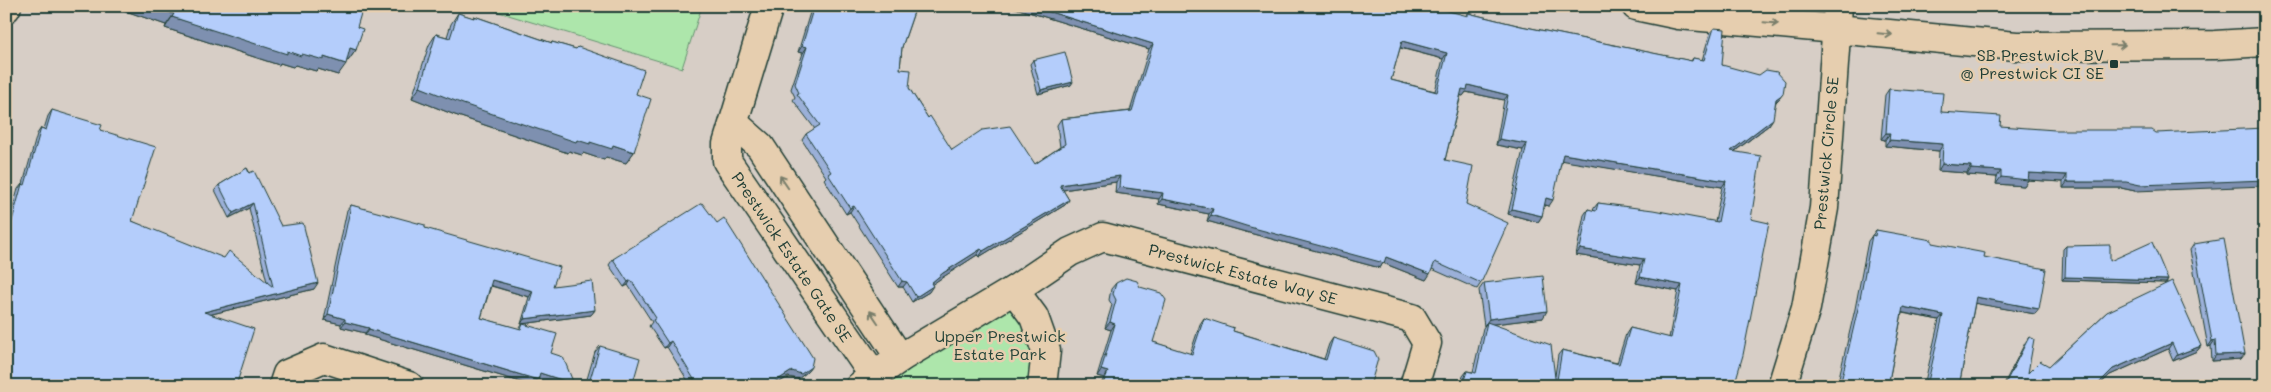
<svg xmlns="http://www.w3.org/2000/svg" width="2271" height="392" viewBox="0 0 2271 392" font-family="Mali,sans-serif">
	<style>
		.green { fill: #ade6ab; stroke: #669270 }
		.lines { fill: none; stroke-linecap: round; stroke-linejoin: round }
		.minor-casing { stroke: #1f3d34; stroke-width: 31 }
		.tertiary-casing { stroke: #1f3d34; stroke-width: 31 }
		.minor { stroke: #e6ceaf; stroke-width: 28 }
		.tertiary { stroke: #e6ceaf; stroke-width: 28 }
		.wall { fill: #9bb0d8; stroke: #1f3d34; fill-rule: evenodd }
		.shaded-wall { fill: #7e90b0; stroke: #1f3d34 }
		.building { fill: #b4cdfb; stroke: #1f3d34; fill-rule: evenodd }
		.oneway { stroke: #797e6b }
		.poi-dot { fill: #1f3d34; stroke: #e6ceaf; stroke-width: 2 }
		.labels { text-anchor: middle; stroke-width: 5; stroke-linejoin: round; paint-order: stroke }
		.poi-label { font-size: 16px; fill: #1f3d34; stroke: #e6ceaf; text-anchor: end }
		.street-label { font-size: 16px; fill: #1f3d34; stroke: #e6ceaf }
		.park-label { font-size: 16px; fill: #26453a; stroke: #e6ceaf }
	</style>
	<rect width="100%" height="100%" fill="#d7cec6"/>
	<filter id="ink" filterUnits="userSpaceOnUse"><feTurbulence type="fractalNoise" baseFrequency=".02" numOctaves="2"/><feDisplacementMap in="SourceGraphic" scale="10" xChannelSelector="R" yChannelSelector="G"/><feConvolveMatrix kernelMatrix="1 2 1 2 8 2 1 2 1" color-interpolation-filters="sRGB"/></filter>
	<g filter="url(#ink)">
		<g class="green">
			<path d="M479 6H702L682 68Z"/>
			<path d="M1011 292 1034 317 1042 386H860Z"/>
		</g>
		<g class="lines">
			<defs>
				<g id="minor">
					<path d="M769 6 727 144V161L874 376"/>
					<path d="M1636 6 1679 15 1836 29"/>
					<path d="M6 8 7 6"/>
					<path d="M734 123 760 146 900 358"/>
					<path d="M1014 290 1034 317 1046 351 1042 386"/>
					<path d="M283 386 287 374 324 358 409 386"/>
					<path d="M860 386 900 358 1014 290 1070 252 1103 237 1412 318 1427 343 1414 386"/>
				</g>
				<g id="tertiary">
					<path d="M1836 29 2016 46 2215 45 2265 42"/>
					<path d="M1782 386 1806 308 1824 208 1838 6"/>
				</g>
			</defs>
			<use href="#minor" class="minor-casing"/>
			<use href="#tertiary" class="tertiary-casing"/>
			<use href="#minor" class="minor"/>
			<use href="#tertiary" class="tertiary"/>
		</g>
		<g class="wall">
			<path d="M124 6H349L357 27 356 50 348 61 347 60 338 75 318 69 316 71 295 65 293 67 280 63 279 65 165 28 166 25 123 10Z"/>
			<path d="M812 6H916L902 47 900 69 909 88 928 118 952 150 1035 164 1060 147 1057 125 1061 119 1130 111 1149 49 1009 6 1466 16 1468 13 1521 26 1691 61 1693 58 1702 60 1710 33 1714 28 1722 65 1779 99 1776 102 1769 125 1734 152 1751 219 1734 386H1460L1463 376 1467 371 1473 372 1483 328 1485 325 1484 326 1479 290 1484 283 1543 318 1493 324 1555 376 1558 355 1562 350 1617 363 1626 334 1630 328 1669 338 1678 291 1636 283 1640 265 1576 255 1584 215 1588 209 1593 211 1594 208 1598 203 1715 222 1722 187 1562 160 1549 206 1544 205 1542 216 1538 222 1508 214 1523 150 1496 145 1504 100 1466 92 1463 96 1461 95 1445 160 1466 204 1481 283 1477 289 1432 269 1426 280 1383 263 1380 268 1242 231 1207 221 1209 214 1158 204 1159 199 1115 193 1116 182 1063 190 1069 200 1065 205 979 257 977 255 940 279 932 284 929 292 912 302 903 287H898L850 212 846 214 824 179 826 177 802 140 806 134 815 129 793 100 795 97 791 89 803 53 798 52ZM1400 48 1443 59 1435 91 1391 80Z"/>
			<path d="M458 13 473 18 474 16 552 43V42L576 49 578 47 636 94 634 152 626 163 606 157 604 160 583 153 582 155 569 151 568 153 455 115 412 98 429 45 436 34 447 37 451 24Z"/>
			<path d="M1033 60 1071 85 1038 94 1030 64Z"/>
			<path d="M1889 89 1941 112 2000 126 2135 191 2121 188H2063V182L2028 180 2024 186 1996 184 1997 177 1967 175V173L1938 171 1939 151 1885 146V140L1881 139 1885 95Z"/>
			<path d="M52 110 100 130 132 221 267 282 249 208 229 218 215 190 219 185 247 168 281 226 314 289 212 314 6 386V233L18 189 22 184H23L37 134 41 128 44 129 48 116Z"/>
			<path d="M351 205 425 228 553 286 595 310 591 315 521 324 529 297 491 286 481 318 519 329 523 324 538 379 534 386 365 335V333L341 327V324L324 320 347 210Z"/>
			<path d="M1876 230 1984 257 2039 309 2035 314 1975 303 1959 386H1924L1939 320 1902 313 1888 386H1837L1855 309 1868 241Z"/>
			<path d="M2194 244 2241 359 2212 361 2211 346 2208 347 2190 250Z"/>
			<path d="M2066 246 2110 261 2168 280 2166 283 2062 280 2063 249Z"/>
			<path d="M613 259 811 367 807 372 798 379 788 377 773 386H691L667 347 664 348 649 326 652 322 628 285 624 287 609 265Z"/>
			<path d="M2265 268V351L2262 273Z"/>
			<path d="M1116 283 1153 342 1190 354 1200 324 1204 318 1233 331 1324 359 1329 344 1333 338 1378 359 1166 384 1165 386H1100L1104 378 1097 376 1111 330 1105 328 1112 305 1109 300 1111 289Z"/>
			<path d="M2107 312 2201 346 2197 351 2173 361 2168 349 2110 375 2098 386H2003L2025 343 2029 337 2028 373 2049 366Z"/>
			<path d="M600 346 632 386H585L595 352Z"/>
		</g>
		<g class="shaded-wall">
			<path d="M126 6H153L174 14 166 25 123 10Z"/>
			<path d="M1009 6H1031L1153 44 1149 49Z"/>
			<path d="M172 17 287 51 324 57 346 64 338 75 318 69 316 71 295 65 293 67 280 63 279 65 165 28Z"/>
			<path d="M1402 41 1447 53 1443 59 1398 47Z"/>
			<path d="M802 46 807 47 803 53 798 52Z"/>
			<path d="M350 48 356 50 348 61 343 59Z"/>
			<path d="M1073 82 1071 85 1038 94 1041 90Z"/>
			<path d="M1468 85 1508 95 1504 100 1466 92 1463 96 1458 95 1462 89Z"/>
			<path d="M420 87 577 140 613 145 634 152 626 163 606 157 604 160 583 153 582 155 569 151 568 153 455 115 412 98Z"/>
			<path d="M1783 94 1779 99 1772 104 1776 99Z"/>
			<path d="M1773 119 1769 125 1727 157 1731 151Z"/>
			<path d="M1886 133H1890L1885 140 1881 139Z"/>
			<path d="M1499 139 1527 144 1523 150 1496 145Z"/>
			<path d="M1889 140 1943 144 1939 151 1885 146Z"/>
			<path d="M1563 154 1726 181 1722 187 1559 160Z"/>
			<path d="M1942 164 1971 166 1967 173 1938 171Z"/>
			<path d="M1971 169 2001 171 1997 177 1967 175Z"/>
			<path d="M2029 173 2067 175 2063 182 2028 180 2024 186 1996 184 2001 177Z"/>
			<path d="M1120 176 1116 182 1056 191 1060 185Z"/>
			<path d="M2265 180V186L2135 191 2121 188H2063L2067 182Z"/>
			<path d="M1119 187 1163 193 1159 199 1115 193Z"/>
			<path d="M1546 198 1553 200 1549 206 1542 204Z"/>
			<path d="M1162 199 1213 209 1209 214 1158 204Z"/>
			<path d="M1069 200 1065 205 979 257 983 251Z"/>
			<path d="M253 203 249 208 229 218 233 213Z"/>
			<path d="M854 206 850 212 846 214 850 208Z"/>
			<path d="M1512 209 1542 216 1538 222 1508 214Z"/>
			<path d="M1211 215 1386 257 1430 274 1426 280 1383 263 1380 268 1242 231 1207 221Z"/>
			<path d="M981 249 977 255 940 279 927 288 931 283 943 273Z"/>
			<path d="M1580 249 1644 259 1640 265 1576 255Z"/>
			<path d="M1640 277 1682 285 1678 291 1636 283Z"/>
			<path d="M2065 277 2168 280 2166 283 2062 280Z"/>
			<path d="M492 280 533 291 529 297 489 285Z"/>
			<path d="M631 280 628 285 624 287 628 282Z"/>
			<path d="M902 281 907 282 903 287H898Z"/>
			<path d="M318 283 314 289 200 317 204 312Z"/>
			<path d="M933 286 929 292 912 302 916 297Z"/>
			<path d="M1976 297 2039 309 2035 314 1973 303Z"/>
			<path d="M1903 307 1943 315 1939 320 1899 312Z"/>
			<path d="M595 310 591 315 521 324 524 319Z"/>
			<path d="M1547 311 1543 318 1486 325 1487 322 1484 326 1489 319Z"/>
			<path d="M328 314 345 319 341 324 324 320Z"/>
			<path d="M345 322 369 328 365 333 341 327Z"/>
			<path d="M1110 322 1115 324 1111 330 1105 328Z"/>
			<path d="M369 329 538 380 534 386 365 335Z"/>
			<path d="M2215 340 2211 346 2208 347 2212 341Z"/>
			<path d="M671 341 667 347 664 348 668 343Z"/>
			<path d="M2172 343 2168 349 2110 375 2098 386H2096L2113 369Z"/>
			<path d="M2201 346 2197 351 2173 361 2177 355Z"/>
			<path d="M2245 354 2241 359 2212 361 2216 355Z"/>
			<path d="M811 367 807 372 798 379 788 377 773 386H768L792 371Z"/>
			<path d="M1101 370 1108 372 1104 378 1097 376Z"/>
			<path d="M540 373 574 384 573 386H559L536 379Z"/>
			<path d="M1168 378 1197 386H1172L1164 383Z"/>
		</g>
		<g class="building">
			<path d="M153 6H349L362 10 357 27 363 29 356 50 350 48 346 64 324 57V60L302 54 301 56 287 51V54L172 17 174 14Z"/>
			<path d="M814 6H916L902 47 900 69 911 70 909 88 928 118 930 116 952 150 982 130 1010 126 1035 164 1065 144 1061 119 1132 111 1153 44 1031 6H1429L1468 16V13L1521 26 1692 61 1693 58 1704 60 1714 28 1725 29 1722 65 1759 75 1766 70 1777 72 1785 81 1783 94 1776 99 1773 119 1731 151 1761 156 1751 219 1769 223 1743 355 1734 386H1556L1562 350 1619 364 1630 328 1671 338 1682 285 1640 277 1644 259 1580 249 1588 209 1596 211 1598 203 1653 210 1718 222 1726 181 1563 154 1553 200 1546 198 1542 216 1512 209 1527 144 1499 139 1508 95 1468 85 1467 90 1462 89 1445 160 1473 166 1466 204 1508 223 1481 283 1435 262 1430 274 1386 257 1384 263 1246 226 1211 215 1213 209 1162 199 1163 193 1119 187 1120 176 1060 185 1069 200 983 251 981 249 943 273 931 283 933 286 916 297 907 282 902 281 854 206 850 208 828 174 831 172 806 134 820 125 797 94 799 93 795 84 807 47 802 46ZM1402 41 1447 53 1437 92 1391 80Z"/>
			<path d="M458 13 474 18V16L552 43V42L576 49 578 47 644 70 636 94 651 99 634 152 613 145 612 149 590 142V144L577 140 576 142 463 104 420 87 436 34 450 38Z"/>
			<path d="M1065 52 1073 82 1041 90 1033 60Z"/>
			<path d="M1889 89 1943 93 1941 112 2001 116 2000 126 2055 130H2152L2156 133 2265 128V180L2140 185 2126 182H2067V175L2029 173 2028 180 2001 177V171L1971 169V166L1942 164 1943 144 1889 140 1890 133H1886Z"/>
			<path d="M52 110 102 125 100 130 156 147 132 221 224 258 229 251 273 287 253 203 233 213 219 185 247 168 249 173 254 171 281 226 303 223 318 283 204 312 254 329 236 386H6V243L22 184 25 185 41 128 46 130Z"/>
			<path d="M702 203 717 223 724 218 813 358 811 367 801 374 792 371 768 386H698L671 341 668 343 653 320 656 318 631 280 628 282 613 259Z"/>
			<path d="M351 205 425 225V228L560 267 553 286 592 281 595 310 524 319 533 291 492 280 481 318 521 329 523 324 557 334 551 353 563 357 574 384 540 373 538 380 369 329V328L345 322V319L328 314Z"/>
			<path d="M1876 230 1932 240V243L1985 253 1984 257 2046 269 2039 309 1976 297 1959 386H1927L1943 315 1903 307 1888 386H1840L1859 304 1872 235 1875 236Z"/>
			<path d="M2224 239 2245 354 2216 355 2215 340 2212 341 2194 244Z"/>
			<path d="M2152 242 2168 280 2065 277 2066 246 2110 245V261Z"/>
			<path d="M1543 276 1547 311 1489 319 1484 283Z"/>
			<path d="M1126 278 1137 281 1140 287 1161 293 1166 300 1153 342 1192 354 1204 318 1234 328 1233 331 1326 360 1333 338 1374 351 1378 359 1370 386H1197L1168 378 1165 386H1102L1108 372 1101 370 1115 324 1110 322 1116 300 1113 294 1116 283Z"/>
			<path d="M2172 281 2201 346 2177 355 2172 343 2113 369 2096 386H2004L2029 337 2034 339 2028 373 2040 361 2049 366 2107 312Z"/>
			<path d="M1487 322 1551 345 1556 386H1462L1467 371 1476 373Z"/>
			<path d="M600 346 640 358 632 386H588Z"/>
		</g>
		<defs><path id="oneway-shaft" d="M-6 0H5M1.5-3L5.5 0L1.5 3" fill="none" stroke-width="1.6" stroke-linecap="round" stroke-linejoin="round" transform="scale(1.25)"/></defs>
		<g class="oneway">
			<use href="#oneway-shaft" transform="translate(1771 23) rotate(5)"/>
			<use href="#oneway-shaft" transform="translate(1885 34) rotate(5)"/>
			<use href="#oneway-shaft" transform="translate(2118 45) rotate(-1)"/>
			<use href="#oneway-shaft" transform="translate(784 182) rotate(-124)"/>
			<use href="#oneway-shaft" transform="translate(874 317) rotate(-124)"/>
		</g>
	</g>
	<rect class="poi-dot" x="2109" y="59" width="10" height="10" rx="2.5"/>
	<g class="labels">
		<g class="poi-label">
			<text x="2104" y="61">SB Prestwick BV<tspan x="2104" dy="18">@ Prestwick CI SE</tspan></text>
		</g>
		<g class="street-label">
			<text transform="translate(1826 153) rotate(-85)" y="6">Prestwick Circle SE</text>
			<text transform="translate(792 257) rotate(56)" y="6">Prestwick Estate Gate SE</text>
			<text transform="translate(1243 274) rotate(15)" y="6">Prestwick Estate Way SE</text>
		</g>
		<g class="park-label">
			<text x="1000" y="342">Upper Prestwick<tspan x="1000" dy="18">Estate Park</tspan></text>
		</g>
	</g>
	<rect width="2271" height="392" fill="none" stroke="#e6ceaf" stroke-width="25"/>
	<rect x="12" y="12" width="2246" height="367" fill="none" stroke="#1f3d34" stroke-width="2" filter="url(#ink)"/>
</svg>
